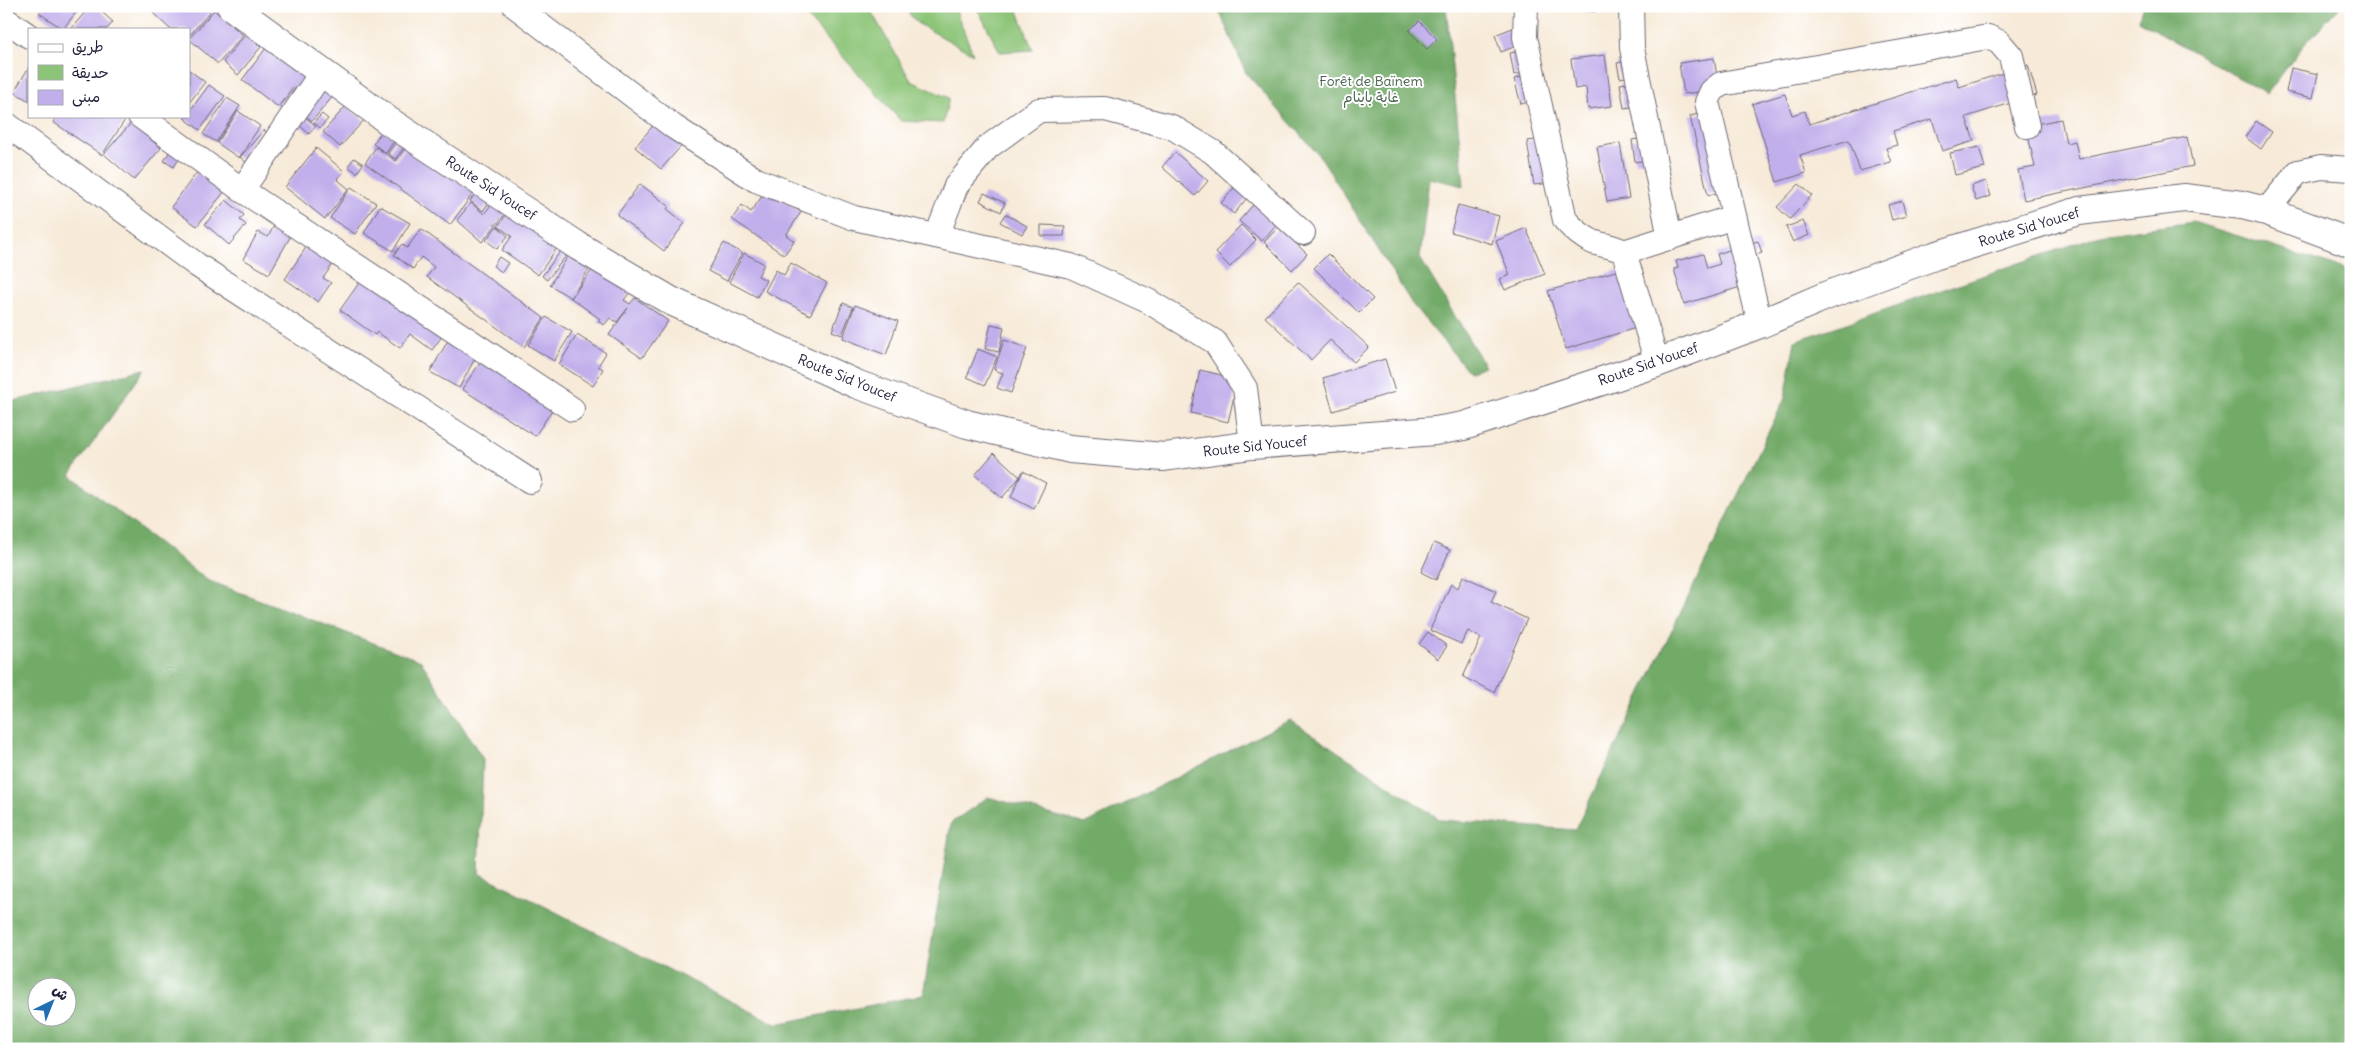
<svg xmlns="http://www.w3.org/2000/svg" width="2357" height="1055" viewBox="0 0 2357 1055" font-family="Delius,'Playpen Sans Arabic',sans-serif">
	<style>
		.green { fill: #8dc578; stroke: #58745a }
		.forest { fill: #72aa68; stroke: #4a6652; fill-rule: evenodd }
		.building { fill: #c1afeb }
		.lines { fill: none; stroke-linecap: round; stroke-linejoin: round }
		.street-casing { stroke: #6d6872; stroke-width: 26 }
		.primary-casing { stroke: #6d6872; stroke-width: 30 }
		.street { stroke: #fff; stroke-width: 24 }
		.primary { stroke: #fff; stroke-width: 28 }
		.labels { text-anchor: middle; stroke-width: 4; stroke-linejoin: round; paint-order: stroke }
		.park-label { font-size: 14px; fill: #4d6353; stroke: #fff }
		.street-label { font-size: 14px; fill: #22223b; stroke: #fff }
	</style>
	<rect width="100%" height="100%" fill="#fff"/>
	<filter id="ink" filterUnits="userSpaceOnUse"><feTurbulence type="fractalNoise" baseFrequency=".02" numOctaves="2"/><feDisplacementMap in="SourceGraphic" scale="10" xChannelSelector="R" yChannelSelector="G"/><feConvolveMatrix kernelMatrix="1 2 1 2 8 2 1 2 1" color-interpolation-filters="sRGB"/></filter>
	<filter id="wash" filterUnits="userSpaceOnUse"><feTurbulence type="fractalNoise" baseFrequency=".0096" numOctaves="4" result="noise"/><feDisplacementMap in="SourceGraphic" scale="20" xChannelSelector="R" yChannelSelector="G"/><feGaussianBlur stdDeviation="1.12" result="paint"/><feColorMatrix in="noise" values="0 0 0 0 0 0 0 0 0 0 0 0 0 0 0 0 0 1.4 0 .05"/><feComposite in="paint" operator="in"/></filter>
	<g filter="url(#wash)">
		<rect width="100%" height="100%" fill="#f7ead8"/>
		<g class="green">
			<path d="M797 6H868L911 81 949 98 943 123 901 121Z"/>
			<path d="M903 6H954L973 54 917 23Z"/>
			<path d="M976 6H1016L1033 50 1000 52Z"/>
		</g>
		<g class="forest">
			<path d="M1217 6H1446L1464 186 1429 178 1420 258 1485 366 1469 372 1412 304 1322 159 1246 73Z"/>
			<path d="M2144 6H2340L2303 46 2267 94 2138 20Z"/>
			<path d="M2193 222 2351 271V1049H6V403L145 369 70 475 207 580 421 661 483 759 479 873 776 1024 923 995 951 823 988 797 1085 824 1290 720 1441 820 1575 830 1785 398 1795 341 2100 235ZM38 988H68V1018H38Z"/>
		</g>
		<g id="blocks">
			<g class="building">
				<path d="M45 6H81L63 29 39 13Z"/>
				<path d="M90 6H95L113 22 107 29H71Z"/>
				<path d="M160 6H204L210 12 189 36V29H170L153 13Z"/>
				<path d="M1565 6H1596L1595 12 1565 8Z"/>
				<path d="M1671 6H1700V11L1671 10Z"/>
				<path d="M214 10 243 35 218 64 189 39Z"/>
				<path d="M1419 21 1437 39 1427 49 1409 31Z"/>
				<path d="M1525 23 1532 40 1501 52 1495 35Z"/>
				<path d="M246 34 261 47 238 75 223 62Z"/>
				<path d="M266 48 316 85 307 97 293 87 278 107 242 80Z"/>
				<path d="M1531 49 1536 70 1514 75 1510 53Z"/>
				<path d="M1605 55 1612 106 1588 109 1586 87 1575 89 1571 59Z"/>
				<path d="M1714 58 1719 89 1684 94 1679 63Z"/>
				<path d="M1640 59 1643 74 1620 78 1617 63Z"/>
				<path d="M2028 65 2037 95 1966 117 1974 141 1942 151 1932 119 1893 131 1897 145 1886 148 1891 162 1860 171 1849 140 1800 155 1806 173 1777 182 1752 104 1785 94 1792 115 1805 111 1809 124 1956 78 1959 87Z"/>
				<path d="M29 67V101L14 92Z"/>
				<path d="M2291 68 2318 74 2313 98 2286 92Z"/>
				<path d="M189 70 205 82 189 103Z"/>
				<path d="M1537 73 1543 98 1521 104 1514 79Z"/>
				<path d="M1642 81 1646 105 1624 108 1620 84Z"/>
				<path d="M209 85 225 96 200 130 184 118 189 116V112Z"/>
				<path d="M325 87 334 95 312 121 303 113 296 121 280 106 295 89 310 104Z"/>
				<path d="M227 98 240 106 216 142 203 134Z"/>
				<path d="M346 106 364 120 340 147 323 132Z"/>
				<path d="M1716 110 1732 190 1708 195 1690 116Z"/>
				<path d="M238 111 260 126 239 158 217 143Z"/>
				<path d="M322 114 328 119 320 128 314 122Z"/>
				<path d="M303 115 316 126 309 134 297 123Z"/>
				<path d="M57 116H118L125 120 102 155 53 122Z"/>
				<path d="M2061 119 2066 143 2075 141 2079 159 2187 137 2193 166 2024 200 2018 170 2035 167 2026 126Z"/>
				<path d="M657 121 683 144 661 169 635 147Z"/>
				<path d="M2256 121 2272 132 2261 149 2245 137Z"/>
				<path d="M131 123 161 148 134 180 104 154Z"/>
				<path d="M264 130 284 148 260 174 240 157Z"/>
				<path d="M382 130 395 139 386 153 373 144Z"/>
				<path d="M1651 137 1654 159 1635 162 1632 140Z"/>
				<path d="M1553 138 1559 182 1534 185 1527 141Z"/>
				<path d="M397 140 405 146 395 159 388 153Z"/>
				<path d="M175 142 185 149 174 167 164 161Z"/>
				<path d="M1620 143 1629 198 1607 202 1597 147Z"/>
				<path d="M408 144 474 192 450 225 365 163 376 147 396 161Z"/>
				<path d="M1979 147 1985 168 1955 175 1950 153Z"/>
				<path d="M316 148 344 171 337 179 349 189 325 219 285 187Z"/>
				<path d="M1175 152 1208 181 1195 196 1162 167Z"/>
				<path d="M354 158 363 164 357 173 348 166Z"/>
				<path d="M198 171 225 191 197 226 171 207Z"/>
				<path d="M1986 181 1991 196 1976 201 1971 186Z"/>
				<path d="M1239 182 1251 193 1234 214 1221 203Z"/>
				<path d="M640 184 669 206 667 209 685 223 664 251 617 215Z"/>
				<path d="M1799 184 1812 195 1790 219 1777 207Z"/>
				<path d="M351 187 376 203 355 234 330 218Z"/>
				<path d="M767 189 801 212 786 235 794 241 784 255 732 219 742 205 751 212Z"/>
				<path d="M477 191 490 200 483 211 470 201Z"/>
				<path d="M984 193 1005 203 1001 212 980 201Z"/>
				<path d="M1260 197 1283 217 1262 241 1239 221Z"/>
				<path d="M226 200 244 215 240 220 246 225 229 245 205 224Z"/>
				<path d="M494 201 507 212 496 225 494 223 496 225 482 242 457 220 471 203 484 214Z"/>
				<path d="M1902 201 1906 216 1892 220 1888 205Z"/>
				<path d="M1458 205 1499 216 1492 244 1451 232Z"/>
				<path d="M380 206 410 223 393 251 364 233Z"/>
				<path d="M509 211 559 245 538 275 502 250 512 236 498 226Z"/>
				<path d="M1005 214 1027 226 1022 234 1000 222Z"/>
				<path d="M1803 221 1809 235 1793 242 1786 227Z"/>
				<path d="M276 222 293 232 269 274 243 259 258 232 268 237Z"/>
				<path d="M1041 225 1065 226 1064 236H1041Z"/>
				<path d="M1241 225 1256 240 1230 267 1215 252Z"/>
				<path d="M497 226 508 236 497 249 486 240Z"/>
				<path d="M1279 227 1307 254 1292 270 1264 242Z"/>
				<path d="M1526 228 1545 274 1505 290 1500 279 1510 275 1496 241Z"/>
				<path d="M421 229 544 318 524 347 427 277 434 267 421 257 413 269 394 255 402 244 407 248Z"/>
				<path d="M1758 241 1762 253 1752 256 1744 286 1684 304 1674 269 1678 268 1676 261 1703 254 1707 268 1720 264 1717 254Z"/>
				<path d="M724 243 742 253 727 281 708 271Z"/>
				<path d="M307 246 333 264 323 278 331 283 318 302 285 279Z"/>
				<path d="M563 248 569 252 547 280 542 276Z"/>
				<path d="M570 253 591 266 571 298 550 285Z"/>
				<path d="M744 253 764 264 758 276 766 280 757 297 729 282Z"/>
				<path d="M1328 254 1373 299 1359 313 1314 268Z"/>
				<path d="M499 257 508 263 502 272 493 266Z"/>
				<path d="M791 263 827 283 810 315 765 291 776 270 784 275Z"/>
				<path d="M595 266 630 292 624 300 630 304 635 298 668 321 642 358 609 335 628 308 617 322 610 318 604 325 598 321 600 319 571 298Z"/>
				<path d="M1629 267 1646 325 1566 349 1548 291Z"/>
				<path d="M364 276 446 331 432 350 410 334 400 348 377 332 375 335 340 310Z"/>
				<path d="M1298 282 1369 347 1354 362 1330 340 1311 360 1265 317Z"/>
				<path d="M843 303 853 307 842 335 832 331Z"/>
				<path d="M855 305 898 321 886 355 843 338Z"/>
				<path d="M546 317 572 332 554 361 528 345Z"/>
				<path d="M991 324 1004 327 999 352 985 349Z"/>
				<path d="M577 335 606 353 598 366 603 369 593 386 559 364Z"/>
				<path d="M450 337 478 353 459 388 430 372Z"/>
				<path d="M1004 340 1027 348 1011 393 997 388 1003 373 994 370Z"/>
				<path d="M978 349 997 357 985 385 967 377Z"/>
				<path d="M489 350 560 398 535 436 462 389Z"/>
				<path d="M1385 359 1395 392 1333 411 1323 378Z"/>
				<path d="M1200 370 1238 379 1228 422 1191 413Z"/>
				<path d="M994 453 1020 477 1002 498 975 475Z"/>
				<path d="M1023 471 1046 483 1034 509 1011 497Z"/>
				<path d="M1434 543 1450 550 1436 580 1421 572Z"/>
				<path d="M1463 576 1496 591 1491 602 1527 619 1494 692 1463 677 1481 638 1468 631 1461 644 1430 630 1451 584 1458 588Z"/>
				<path d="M1428 632 1447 646 1438 659 1419 644Z"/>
			</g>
		</g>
	</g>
	<g filter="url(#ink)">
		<use href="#blocks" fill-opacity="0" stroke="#6d6872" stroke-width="1"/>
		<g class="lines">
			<defs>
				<g id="street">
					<path d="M515 6 674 127 756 180 854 218 1071 266 1148 301 1215 342 1245 388 1252 445"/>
					<path d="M1526 6 1525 37 1565 220C1573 229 1582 237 1593 242 1604 246 1614 246 1624 252L1657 363"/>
					<path d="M1631 6 1632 48 1670 238"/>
					<path d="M6 20 29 36"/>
					<path d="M140 116 242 190 572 409"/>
					<path d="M6 124 197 265 530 481"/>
					<path d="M242 190 322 72"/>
					<path d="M2266 211 2298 172 2321 167 2351 169"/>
					<path d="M937 236 956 186 988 147 1039 110 1105 109 1172 127 1213 152 1303 233"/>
					<path d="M1624 252 1734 217"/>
					<path d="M1760 324 1707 102 1712 91 1721 84 1988 37 1999 42 2011 56 2027 126"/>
				</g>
				<path id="primary" d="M231 6 390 122 578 246 671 301 856 384 967 424 1070 449 1164 457 1252 445 1435 431 1464 426 1657 363 1760 324 1828 295 1934 256 2079 211 2184 198 2242 205 2266 211 2351 243"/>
			</defs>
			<use href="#street" class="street-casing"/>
			<use href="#primary" class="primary-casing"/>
			<use href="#street" class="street"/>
			<use href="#primary" class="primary"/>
		</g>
	</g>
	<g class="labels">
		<g class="park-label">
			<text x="1371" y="86">Forêt de Baïnem<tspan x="1371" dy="16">غابة باينام</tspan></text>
		</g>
		<g class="street-label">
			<text transform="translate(491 188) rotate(33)" y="5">Route Sid Youcef</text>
			<text transform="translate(2029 227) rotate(-17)" y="5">Route Sid Youcef</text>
			<text transform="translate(1648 364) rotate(-19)" y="5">Route Sid Youcef</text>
			<text transform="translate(847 378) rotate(22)" y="5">Route Sid Youcef</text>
			<text transform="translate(1255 446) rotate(-6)" y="5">Route Sid Youcef</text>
		</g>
	</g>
	<rect width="2357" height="1055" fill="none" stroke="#fff" stroke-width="25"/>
	<rect x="28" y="28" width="162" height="90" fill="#ffffff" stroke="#a7a7b1"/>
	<rect x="38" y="44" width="25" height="8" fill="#ffffff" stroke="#a7a7b1"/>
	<text x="72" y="52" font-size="15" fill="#22223b">طريق</text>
	<rect x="38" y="65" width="25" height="15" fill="#8dc578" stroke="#a7a7b1"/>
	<text x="72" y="78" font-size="15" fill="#22223b">حديقة</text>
	<rect x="38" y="90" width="25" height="15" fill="#c1afeb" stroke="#a7a7b1"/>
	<text x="72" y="102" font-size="15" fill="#22223b">مبنى</text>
	<g transform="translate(52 1002) rotate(43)"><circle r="24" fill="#ffffff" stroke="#a7a7b1"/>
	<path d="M0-4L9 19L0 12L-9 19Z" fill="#1f6fb2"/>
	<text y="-8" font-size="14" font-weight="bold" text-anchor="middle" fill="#22223b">ش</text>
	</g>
</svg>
